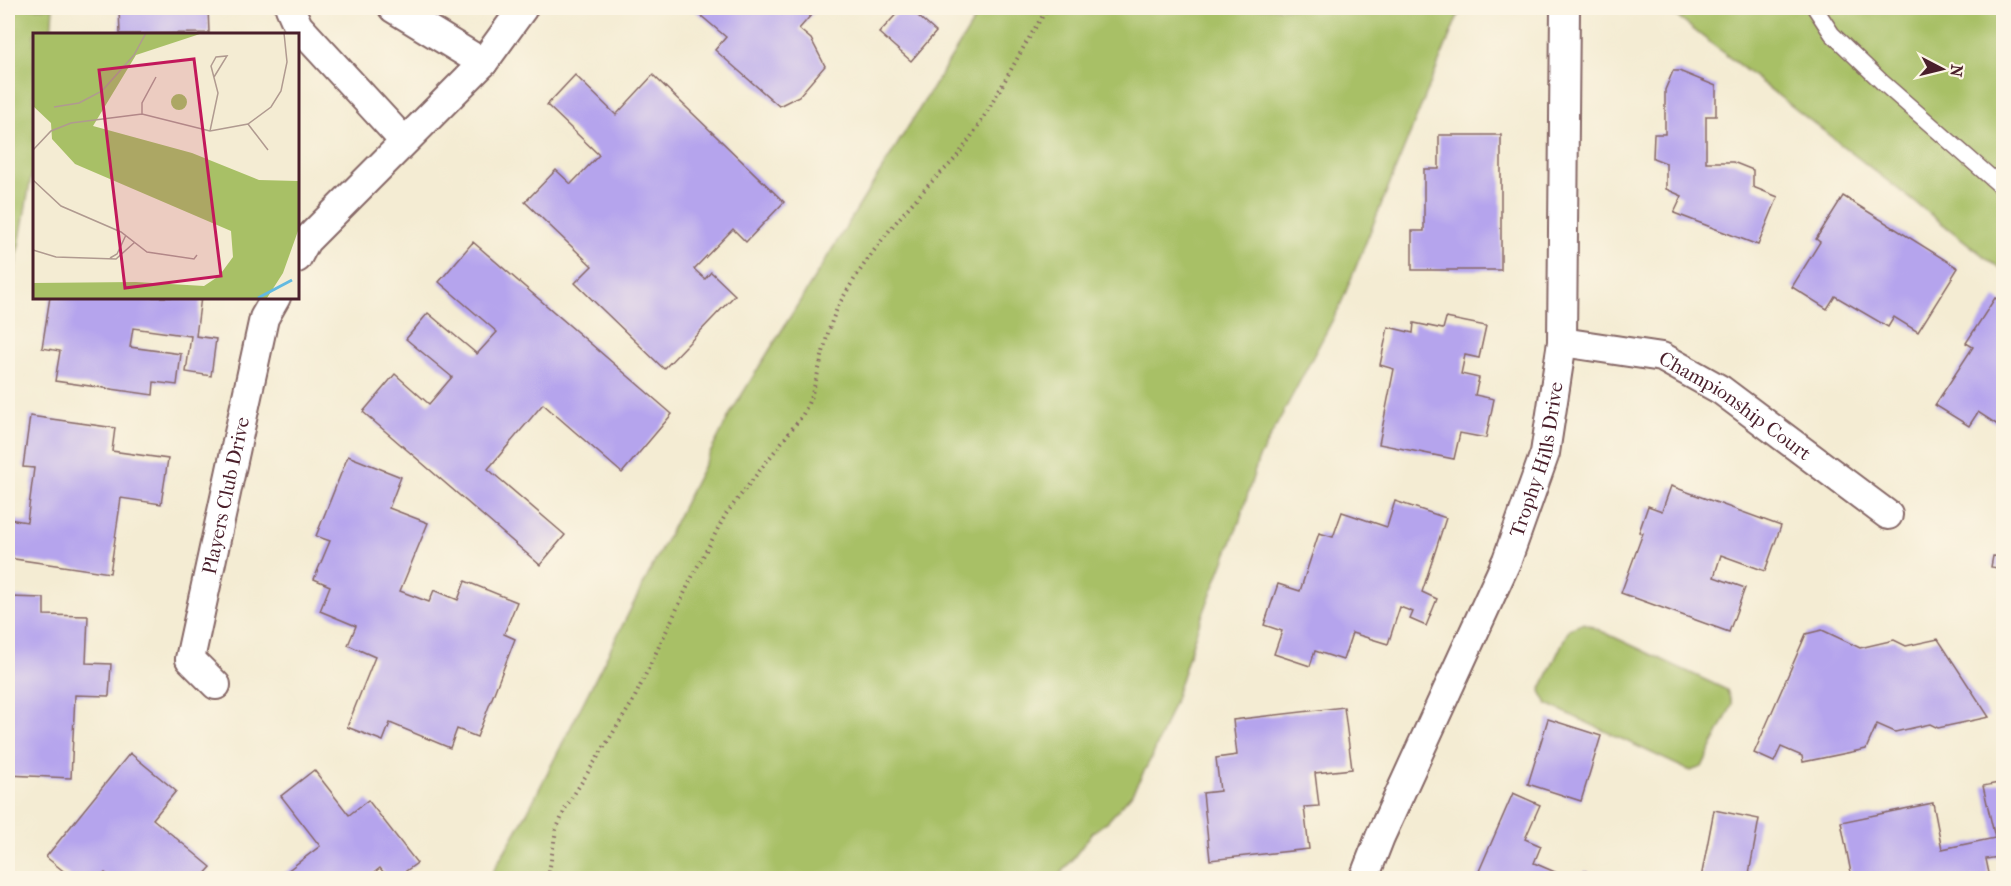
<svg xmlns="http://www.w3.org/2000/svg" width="2011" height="886" viewBox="0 0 2011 886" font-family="'IM FELL French Canon',serif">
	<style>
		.grass { fill: #a8c066; stroke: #797048; stroke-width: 1.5 }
		.building { fill: #b5a4ed }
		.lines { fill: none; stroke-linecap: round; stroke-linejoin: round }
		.lane-casing { stroke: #866766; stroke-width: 18 }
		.street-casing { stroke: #866766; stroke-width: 32 }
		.path { stroke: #866766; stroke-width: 4; stroke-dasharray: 1.5 4.5; stroke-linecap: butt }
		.lane { stroke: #fff; stroke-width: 15 }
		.street { stroke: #fff; stroke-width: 28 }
		.labels { text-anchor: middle; stroke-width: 6; stroke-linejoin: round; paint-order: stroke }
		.street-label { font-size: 20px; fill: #4a1f2b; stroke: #fcf5e5 }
		.inset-river { fill: none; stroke: #63b9e0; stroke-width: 3 }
		.inset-road { fill: none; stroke: #b09a90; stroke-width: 1.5 }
		.view { fill: #c2185b; fill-opacity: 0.15; stroke: #c2185b; stroke-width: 3 }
		.inset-edge { fill: none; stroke: #4a1f2b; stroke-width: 3 }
	</style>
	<rect width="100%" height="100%" fill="#fcf5e5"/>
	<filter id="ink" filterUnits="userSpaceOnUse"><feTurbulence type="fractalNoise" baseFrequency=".0167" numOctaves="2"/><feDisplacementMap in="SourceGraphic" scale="12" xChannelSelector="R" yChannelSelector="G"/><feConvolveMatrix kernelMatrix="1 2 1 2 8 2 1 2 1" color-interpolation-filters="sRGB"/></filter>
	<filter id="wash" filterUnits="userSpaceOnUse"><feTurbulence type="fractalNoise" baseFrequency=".008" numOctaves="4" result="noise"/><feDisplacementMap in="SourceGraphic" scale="24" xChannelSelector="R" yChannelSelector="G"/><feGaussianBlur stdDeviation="1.35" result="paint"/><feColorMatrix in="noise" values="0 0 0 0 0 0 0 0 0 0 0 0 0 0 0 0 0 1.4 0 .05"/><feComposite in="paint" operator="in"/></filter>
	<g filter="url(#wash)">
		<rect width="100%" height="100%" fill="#f4ecd3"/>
		<g class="grass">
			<path d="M8 8H53L51 34H34V161L8 306Z"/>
			<path d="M982 8H1461L1340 306 1258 460 1240 520 1198 627 1174 702 1153 755 1131 795 1108 821 1093 832 1058 878H489L527 813 731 412Z"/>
			<path d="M1666 8H2003V271Z"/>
			<path d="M1584 623 1727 690 1732 705 1702 767 1690 771 1547 704 1540 691 1569 629Z"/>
		</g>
		<g id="blocks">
			<g class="building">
				<path d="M119 8H208L209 33 120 34Z"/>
				<path d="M692 8H825L812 14 799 29 811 39 825 66 799 96 779 106 715 50 726 37Z"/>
				<path d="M902 8H909L936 32 911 61 879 33Z"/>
				<path d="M1673 71H1679L1716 86V116H1706V162H1733L1753 170V187L1778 197 1758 245 1674 213 1682 196 1666 189V163L1653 158 1654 134H1665V90Z"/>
				<path d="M575 75 616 115 653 75 784 202 746 242 733 229 694 269 705 279 711 272 735 295 664 369 575 283 592 266 525 202 556 170 571 184 599 155 547 105Z"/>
				<path d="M1439 135H1501V270H1412V231H1424V169H1439Z"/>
				<path d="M1843 196 1958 268 1918 332 1894 317 1888 327 1835 296 1827 309 1792 287 1820 242 1816 239Z"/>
				<path d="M473 242 672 414 622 473 543 404 488 469 565 535 540 565 363 412 395 374 429 404 452 377 406 339 428 313 477 354 497 332 439 282Z"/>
				<path d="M50 297H201L196 336 216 339 211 376 186 372 191 336 133 328 130 347 181 354 177 385 154 382 153 395 55 381 60 351 42 348Z"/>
				<path d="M1995 298 2004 303V429L1978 412 1969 426 1935 405 1973 347 1966 343Z"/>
				<path d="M1446 318 1486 326 1479 358 1465 355 1461 374 1479 378 1475 395 1494 399 1486 438 1460 433 1454 459 1379 444 1394 369 1380 365 1388 327 1413 333 1414 323 1443 329Z"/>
				<path d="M30 416 115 428 112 451 168 459 161 504 121 498 110 573 8 558V519L27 522 34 468 23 467Z"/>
				<path d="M348 456 401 477 389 508 428 523 400 591 429 602 434 590 458 600 465 581 517 602 504 634 515 639 477 737 457 729 450 748 390 723 383 741 347 727 375 657 348 645 356 626 320 611 330 586 314 579 330 541 316 536Z"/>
				<path d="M1671 486 1781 526 1765 571 1721 555 1714 577 1745 588 1729 632 1621 593 1643 533 1639 532 1648 506 1662 511Z"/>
				<path d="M1395 501 1446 518 1422 592 1437 599 1426 626 1410 619 1413 612 1400 607 1388 644 1352 633 1343 660 1315 651 1310 666 1274 654 1282 631 1264 625 1278 584 1300 591 1319 533 1333 537 1342 512 1387 527Z"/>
				<path d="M1993 556 2004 557V569L1991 567Z"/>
				<path d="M8 597 44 598V615L88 616 86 663 111 664 109 696 75 695 71 778 8 775Z"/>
				<path d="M1822 630 1860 648 1894 640 1906 646 1938 639 1989 717 1938 728 1930 724 1895 732 1877 724 1866 749 1803 762 1802 756 1781 747 1774 762 1754 753 1806 634Z"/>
				<path d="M1344 707 1352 769 1315 773 1319 806 1304 807 1309 849 1210 860 1203 793 1220 791 1216 758 1237 755 1233 720Z"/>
				<path d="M1548 719 1601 736 1581 801 1528 784Z"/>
				<path d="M130 753 176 791 153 819 211 867 201 878H112L105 873 100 878H72L46 857Z"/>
				<path d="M314 770 349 815 368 800 417 863 396 878H388L380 868 367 878H278L320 846 281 796Z"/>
				<path d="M2004 782V856L1986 859 1990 878H1852L1841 822 1933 803 1942 849 1995 838 1983 786Z"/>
				<path d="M1513 793 1540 805 1525 839 1541 846 1534 863 1569 878H1476Z"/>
				<path d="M1714 810 1759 819 1749 874 1764 878H1701Z"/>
				<path d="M1585 871 1603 878H1582Z"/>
			</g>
		</g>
	</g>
	<g filter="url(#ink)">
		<use href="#blocks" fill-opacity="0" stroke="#866766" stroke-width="1.5"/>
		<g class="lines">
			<defs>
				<path id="lane" d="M1815 8 1832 34 1882 82 2004 189"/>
				<g id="street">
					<path d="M290 8 298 26 404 141"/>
					<path d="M393 8 483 63"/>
					<path d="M297 258 306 241 483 63 523 8"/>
					<path id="s1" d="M1562 342 1662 357 1721 390 1888 515"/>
					<path id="s2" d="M216 685 190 659 264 318 276 297"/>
					<path id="s3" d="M1364 878 1380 837 1507 560 1545 453 1562 342 1565 8"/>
				</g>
			</defs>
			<use href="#lane" class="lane-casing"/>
			<use href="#street" class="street-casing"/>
			<path class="path" d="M548 878 556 830 566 807 632 703 694 573 726 514 802 416C822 380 821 337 841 301 864 261 895 221 926 188 936 176 949 167 958 155 993 109 1016 55 1048 8"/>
			<use href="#lane" class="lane"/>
			<use href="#street" class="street"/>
		</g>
	</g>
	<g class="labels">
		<g class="street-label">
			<text dy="7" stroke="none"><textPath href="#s1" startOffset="189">Championship Court</textPath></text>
			<text dy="7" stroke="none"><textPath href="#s3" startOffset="454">Trophy Hills Drive</textPath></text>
			<text dy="7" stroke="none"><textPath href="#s2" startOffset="204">Players Club Drive</textPath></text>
		</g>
	</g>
	<g transform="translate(33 33)">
		<rect width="266" height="266" fill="#f4ecd3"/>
		<path d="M0 0H170L103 22 60 93 159 120 226 147 265 148V198L250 240 234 265H0V250L103 249 171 253 186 243 200 224 198 198 42 131 19 106 18 90 0 73ZM138 69a8 8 0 1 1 16 0a8 8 0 1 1-16 0Z" fill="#a8c066"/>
		<path class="inset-river" d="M225 265 259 247"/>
		<path class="inset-road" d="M21 74 46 70 69 58 101 22 113 0M109 81V70L123 44M215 91 235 117M177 98 185 60 178 33 183 24 194 23 181 44M0 117 18 98 38 90 109 81 177 98 215 91 238 74 248 58 254 29 251 0M0 147 28 173 88 199 114 219 161 226 164 222M0 217 23 224 83 226 102 209M77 225 84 221 93 202"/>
		<path class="view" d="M161 26 188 243 92 255 66 37Z"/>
		<rect width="266" height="266" class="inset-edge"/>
	</g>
	<rect width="2011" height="886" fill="none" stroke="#fcf5e5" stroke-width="30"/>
	<g transform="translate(1942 69) rotate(97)" stroke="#fcf5e5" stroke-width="4.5" paint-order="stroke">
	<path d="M0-4.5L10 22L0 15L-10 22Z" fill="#4a1f2b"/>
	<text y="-9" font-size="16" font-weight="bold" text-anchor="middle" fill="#4a1f2b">N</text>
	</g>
</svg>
